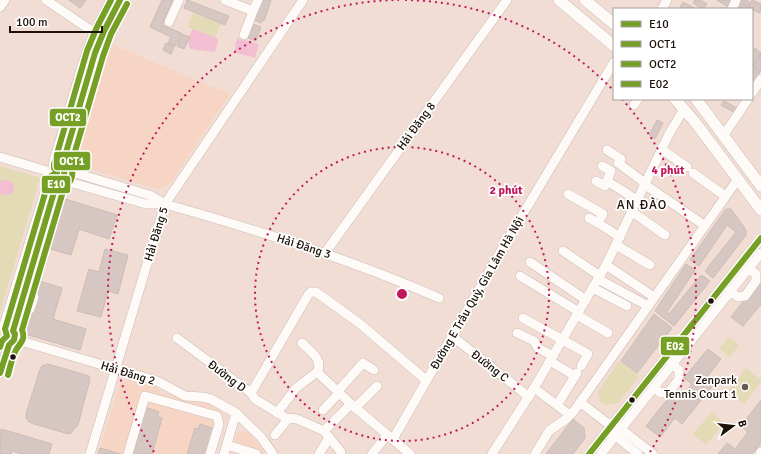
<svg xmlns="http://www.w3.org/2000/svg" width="761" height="454" viewBox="0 0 761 454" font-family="Signika,sans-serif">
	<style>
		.built { fill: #f6d5c4 }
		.green { fill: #e3dab6 }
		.water { fill: #f4bed2 }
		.building { fill: #d7c7c2; stroke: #ccbbb6 }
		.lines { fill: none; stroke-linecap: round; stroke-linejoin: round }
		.minor-casing { stroke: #cbbbb4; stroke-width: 10 }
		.major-casing { stroke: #cbbbb4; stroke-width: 12 }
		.minor { stroke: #fdfaf8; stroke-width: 9 }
		.major { stroke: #fdfaf8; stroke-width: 11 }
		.bus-1-casing { stroke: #fff; stroke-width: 9 }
		.bus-2-casing { stroke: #fff; stroke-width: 9 }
		.bus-3-casing { stroke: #fff; stroke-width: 9 }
		.bus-4-casing { stroke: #fff; stroke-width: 9 }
		.bus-1 { stroke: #76a025; stroke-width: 6 }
		.bus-2 { stroke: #76a025; stroke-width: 6 }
		.bus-3 { stroke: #76a025; stroke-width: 6 }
		.bus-4 { stroke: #76a025; stroke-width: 6 }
		.ring { fill: none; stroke: #c2185b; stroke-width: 2; stroke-dasharray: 2 4 }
		.bus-dot { fill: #1d110a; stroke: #fff; stroke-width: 1.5 }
		.poi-dot { fill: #675850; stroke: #fff; stroke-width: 1.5 }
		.labels { text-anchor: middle; stroke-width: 3.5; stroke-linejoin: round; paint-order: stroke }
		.street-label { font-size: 12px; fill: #1d110a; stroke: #fff }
		.poi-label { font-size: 12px; fill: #1d110a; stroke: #fff; text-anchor: end }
		.neighbourhood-label { font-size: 13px; letter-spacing: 1px; fill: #1d110a; stroke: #fff }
		.centre { fill: #c2185b; stroke: #fff; stroke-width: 2 }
		.ring-label { font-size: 12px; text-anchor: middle; font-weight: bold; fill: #c2185b; stroke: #fff; stroke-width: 3.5; stroke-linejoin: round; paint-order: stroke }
		.line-badge { stroke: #fff; stroke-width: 1.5 }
		.badge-label { font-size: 11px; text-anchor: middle; font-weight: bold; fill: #fff }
	</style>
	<rect width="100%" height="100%" fill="#f1ddd3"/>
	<g class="built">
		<path d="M108 43 230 94 170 184 158 189 83 167 75 155Z"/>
		<path d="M130 379 156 387 161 393 200 403 206 402 220 410 224 422 214 454H98L120 383Z"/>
		<path d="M244 431 249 433 264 451V454H231L236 436 239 433Z"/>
	</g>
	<g class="green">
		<path d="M193 13 221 24 215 37 188 27Z"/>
		<path d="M0 166 40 178 0 312Z"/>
		<path d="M729 337 739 345 730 357 719 349Z"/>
		<path d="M619 361 639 376 618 403 605 405 600 401 598 392Z"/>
		<path d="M746 368 761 380V382L744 404 728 391Z"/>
		<path d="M712 412 724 423 706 445 693 434Z"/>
	</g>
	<g class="water">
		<path d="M193 29 217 38 218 42 215 51 214 52 191 49 189 47C188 42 189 32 193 29Z"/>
		<path d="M237 38 259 44 255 58 234 52Z"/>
		<path d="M7 180 13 183 14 190 10 194 5 195 0 194V181Z"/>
	</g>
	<g class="building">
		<path d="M69 0H86L80 8Z"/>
		<path d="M162 0H173L162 25 181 33 175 46 168 43 171 37 150 27Z"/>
		<path d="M187 0 229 16 225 25 184 8Z"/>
		<path d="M260 0H271L264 21 262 20 261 23 252 19Z"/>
		<path d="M695 0H701L707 4 703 9 693 3Z"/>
		<path d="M717 0H730L731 1 728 7Z"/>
		<path d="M738 0H746L751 3 749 7 737 1Z"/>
		<path d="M752 0 761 4 760 13 749 8Z"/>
		<path d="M683 2 694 8V9H683L680 7Z"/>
		<path d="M741 3 749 7V8L750 9H739Z"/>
		<path d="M253 24 261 27 256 41 248 38Z"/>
		<path d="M182 34 190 37 184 49 177 46Z"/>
		<path d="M166 43 174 47 171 54 163 50Z"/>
		<path d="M755 48 761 53 753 67 752 66V54Z"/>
		<path d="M761 53V69L760 71 753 67Z"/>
		<path d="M752 66 760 71 755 81 752 79Z"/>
		<path d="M724 101 739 109 737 114 721 105Z"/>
		<path d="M657 120 663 123 655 139 649 135Z"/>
		<path d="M62 198 117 215 109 239 79 229 71 255 47 248Z"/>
		<path d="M726 209H731L746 230V235L713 278 705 271 736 232 727 225 699 266 690 260Z"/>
		<path d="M105 249 128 255 118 294 108 291 101 317 77 311 89 269 99 272Z"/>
		<path d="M686 264 695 270 667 312 669 314 701 275 710 281 674 326 655 311Z"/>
		<path d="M761 279V304L743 326 731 317Z"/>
		<path d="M40 281 62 288 53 319 86 329 80 350 25 334Z"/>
		<path d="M654 314 672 328 637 373 621 361Z"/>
		<path d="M708 349 721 359 707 377 715 383 682 424 675 418 660 437 646 426 670 396 677 402 692 384 684 378Z"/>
		<path d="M48 364 89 376 90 379 78 425 70 434 65 433 34 424 29 422 26 418V414L40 369 42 366Z"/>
		<path d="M761 400V443L752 454H718L727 443 735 449 748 432 741 426Z"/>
		<path d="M145 407 159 412 157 417 162 418 152 454H131Z"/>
		<path d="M573 419 584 428 585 438 573 454H546Z"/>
		<path d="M200 424 215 429 207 454H187L195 428 199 429Z"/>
		<path d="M1 429 52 444 49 454H22L12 451 11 454H0Z"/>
		<path d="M100 448 121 454H98Z"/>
	</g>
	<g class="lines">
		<defs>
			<g id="minor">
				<path d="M46 0 89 29 98 34"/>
				<path d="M225 0 253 11 258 0"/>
				<path d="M0 7 5 0"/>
				<path d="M662 9 667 0"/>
				<path d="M732 9 736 0"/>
				<path d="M169 22 179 0"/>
				<path d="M244 35 253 11"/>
				<path d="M752 93 761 79"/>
				<path d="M634 105 638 99"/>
				<path d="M723 135 728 129 748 99"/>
				<path d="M661 149 687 167"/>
				<path d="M607 150 621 159 618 163 645 183"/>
				<path d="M0 157 47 171"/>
				<path d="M53 164 83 63 94 33 111 0"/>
				<path d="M62 166 95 53 104 31 120 0"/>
				<path d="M602 166 611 171 607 181"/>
				<path d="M65 170 149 195 165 204C258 230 350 259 439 298"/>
				<path d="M693 173 725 196"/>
				<path d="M62 180 146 204H163"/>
				<path d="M596 181 605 186 607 181 637 200"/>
				<path d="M644 184 704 225"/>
				<path d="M568 194 603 214 598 223 620 237"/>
				<path d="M631 211 665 235"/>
				<path d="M589 218 598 223"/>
				<path d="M41 235 51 232 56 215 49 209"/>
				<path d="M616 245 650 265"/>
				<path d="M563 251 600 276"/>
				<path d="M325 253 507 0"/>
				<path d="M530 262 586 300"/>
				<path d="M606 265 654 297"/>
				<path d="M520 276 579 312"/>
				<path d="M598 279 648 306"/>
				<path d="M593 288 627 306"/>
				<path d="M730 292 738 297 745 296 756 281V274L749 269"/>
				<path d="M18 313 30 309 34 297 26 285"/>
				<path d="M577 315 608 333"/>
				<path d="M523 318 588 354 581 366"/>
				<path d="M3 328 49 179"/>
				<path d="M13 331 57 182"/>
				<path d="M517 333 534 341 538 348 553 356"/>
				<path d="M452 336 529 397"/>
				<path d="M177 338 251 393 255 399 286 418 297 419 324 431 341 452"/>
				<path d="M14 339 157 381 185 396 202 397 211 399 236 413 261 437 273 454"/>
				<path d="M0 342C7 348 15 343 15 334"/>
				<path d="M550 361 575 376"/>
				<path d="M317 372 351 404 410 454"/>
				<path d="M0 373 9 345"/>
				<path d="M534 388 570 415"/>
				<path d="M654 388 661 393 669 392 679 379V370L672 364"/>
				<path d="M338 391 363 363 374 370"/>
				<path d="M251 393 308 295 311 292H316L359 323 426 380"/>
				<path d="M580 402 607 423H614"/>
				<path d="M557 405 577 373"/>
				<path d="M355 408 377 386"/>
				<path d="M323 410 339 393"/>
				<path d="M277 413 296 388 317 372C324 360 310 351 302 343"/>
				<path d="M616 425 653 454"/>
				<path d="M324 431 351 404"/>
				<path d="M611 432 638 454"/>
				<path d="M275 435 288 419"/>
				<path d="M393 439 509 237 614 62"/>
				<path d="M227 445 256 454"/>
				<path d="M90 454 165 204 303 0"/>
				<path d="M128 454 145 396 217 416 219 424 210 454"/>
				<path d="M224 454 236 413"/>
				<path d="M319 454 329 438"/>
				<path d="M372 454 387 435"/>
				<path d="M492 454 534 388 606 265 669 134 684 109"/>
				<path d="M535 454 549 431 566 419 574 411 738 179"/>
				<path d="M589 454 761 238"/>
				<path d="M601 454 761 253"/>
				<path d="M760 454 761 452"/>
			</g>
			<g id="major">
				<path d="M559 0 614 46"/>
				<path d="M585 0 614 24"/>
				<path d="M675 99 695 122 761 210"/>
				<path d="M696 99 761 186"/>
			</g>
		</defs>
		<use href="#minor" class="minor-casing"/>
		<use href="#major" class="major-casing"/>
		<use href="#minor" class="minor"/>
		<use href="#major" class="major"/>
		<defs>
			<path id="bus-1" d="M0 373 9 345 14 340 15 334 13 331 57 182C65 179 66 173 62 166L95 53 104 31 120 0"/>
			<path id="bus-2" d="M8 375C10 367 12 358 16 350 20 343 26 340 22 330L64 188C72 182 74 174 71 165L103 56 111 34 127 4"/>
			<path id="bus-3" d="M0 347 2 341 7 336 5 329 49 180 51 176 57 173 54 168V164L87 51 97 27 111 0"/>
			<path id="bus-4" d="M589 454 761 238"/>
		</defs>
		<use href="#bus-1" class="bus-1-casing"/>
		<use href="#bus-2" class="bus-2-casing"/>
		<use href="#bus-3" class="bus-3-casing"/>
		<use href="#bus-4" class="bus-4-casing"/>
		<use href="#bus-1" class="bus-1"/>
		<use href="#bus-2" class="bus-2"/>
		<use href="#bus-3" class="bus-3"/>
		<use href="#bus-4" class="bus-4"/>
	</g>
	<g class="ring">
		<circle cx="402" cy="294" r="147"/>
		<path d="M154 452A294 294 0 0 1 399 0M405 0A294 294 0 0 1 613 90M622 99A294 294 0 0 1 650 452"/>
	</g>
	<g class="bus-dot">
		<circle cx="711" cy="301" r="3.5"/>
		<circle cx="13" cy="357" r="3.5"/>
		<circle cx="632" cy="400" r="3.5"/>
	</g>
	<circle class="poi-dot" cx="745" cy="387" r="4"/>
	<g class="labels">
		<g class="street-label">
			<text transform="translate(416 126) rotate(-54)" y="4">Hải Đăng 8</text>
			<text transform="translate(156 234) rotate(-73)" y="4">Hải Đăng 5</text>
			<text transform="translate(304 246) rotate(18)" y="4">Hải Đăng 3</text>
			<text transform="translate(477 293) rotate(-60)" y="4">Đường E Trâu Quỳ, Gia Lâm Hà Nội</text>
			<text transform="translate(490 366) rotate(38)" y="4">Đường C</text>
			<text transform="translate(128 373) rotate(17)" y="4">Hải Đăng 2</text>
			<text transform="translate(227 376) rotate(37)" y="4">Đường D</text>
		</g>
		<g class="poi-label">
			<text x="737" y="384">Zenpark<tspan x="737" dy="14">Tennis Court 1</tspan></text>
		</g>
		<g class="neighbourhood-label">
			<text x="642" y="209">AN ĐÀO</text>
		</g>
	</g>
	<circle cx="402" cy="294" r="6" class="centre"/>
	<g class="ring-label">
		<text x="668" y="174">4 phút</text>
		<text x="506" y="194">2 phút</text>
	</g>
	<g class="line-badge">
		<rect x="49" y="108" width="38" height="19" rx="4" fill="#76a025"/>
		<rect x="53" y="151" width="38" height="20" rx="4" fill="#76a025"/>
		<rect x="41" y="175" width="30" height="19" rx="4" fill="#76a025"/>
		<rect x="660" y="336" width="30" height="20" rx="4" fill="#76a025"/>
	</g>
	<g class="badge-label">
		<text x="68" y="121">OCT2</text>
		<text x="72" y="165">OCT1</text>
		<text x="56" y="188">E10</text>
		<text x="675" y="350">E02</text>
	</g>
	<rect x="613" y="8" width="140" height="92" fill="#ffffff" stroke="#a5a09d"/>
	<rect x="621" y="21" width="20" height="6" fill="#76a025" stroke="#a5a09d"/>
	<text x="649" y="28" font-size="12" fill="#1d110a">E10</text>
	<rect x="621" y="41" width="20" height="6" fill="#76a025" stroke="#a5a09d"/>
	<text x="649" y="48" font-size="12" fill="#1d110a">OCT1</text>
	<rect x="621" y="61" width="20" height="6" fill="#76a025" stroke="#a5a09d"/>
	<text x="649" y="68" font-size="12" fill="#1d110a">OCT2</text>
	<rect x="621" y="81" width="20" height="6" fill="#76a025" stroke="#a5a09d"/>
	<text x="649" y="88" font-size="12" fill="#1d110a">E02</text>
	<g transform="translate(733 426) rotate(75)" stroke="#ffffff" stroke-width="3" paint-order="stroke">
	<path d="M0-3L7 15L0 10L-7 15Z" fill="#1d110a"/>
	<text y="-6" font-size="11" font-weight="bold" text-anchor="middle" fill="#1d110a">B</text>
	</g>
	<path d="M10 26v6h92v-6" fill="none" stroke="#1d110a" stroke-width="2"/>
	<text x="16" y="26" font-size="12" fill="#1d110a" stroke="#ffffff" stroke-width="3" paint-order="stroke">100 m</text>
</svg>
